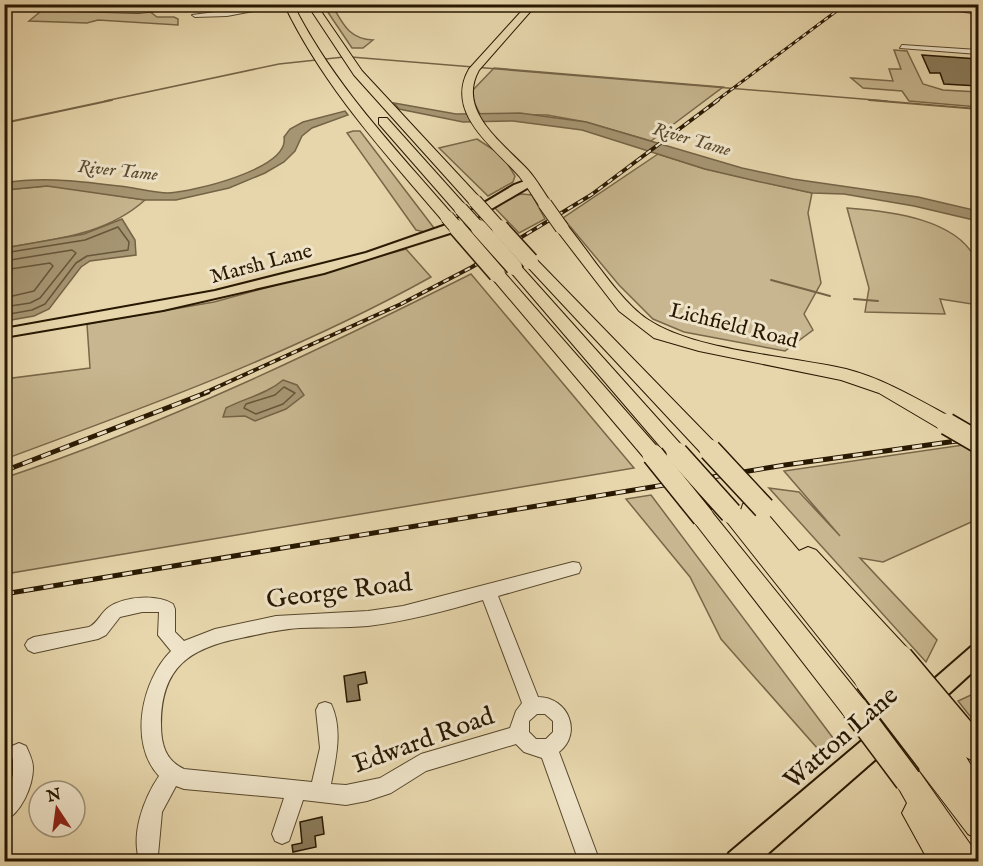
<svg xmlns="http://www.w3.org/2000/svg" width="983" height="866" viewBox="0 0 983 866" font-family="'IM FELL English',serif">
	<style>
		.green { fill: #c7b68f; stroke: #786748; stroke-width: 1.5 }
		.water { fill: #a69572; stroke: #746345; stroke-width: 1.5 }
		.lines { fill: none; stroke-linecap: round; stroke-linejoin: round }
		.shore { stroke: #67563a; stroke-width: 1.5 }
		.stream-far1 { stroke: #746345; stroke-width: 1.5 }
		.stream { stroke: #746345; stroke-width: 2 }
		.building { fill: #8b7b5a; stroke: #281801; stroke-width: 1.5 }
		.minor-casing { stroke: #58482c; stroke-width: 2 }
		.major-casing { stroke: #281801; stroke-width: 4 }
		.highway-casing { stroke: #281801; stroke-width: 2 }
		.minor { fill: #efe4c9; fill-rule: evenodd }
		.major { fill: #e7d6ac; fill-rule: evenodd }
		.highway { fill: #e7d6ac; fill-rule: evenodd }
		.rail-far2-casing { stroke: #281801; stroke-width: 3 }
		.rail-far1-casing { stroke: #281801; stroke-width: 4 }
		.rail-casing { stroke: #281801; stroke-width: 5 }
		.rail-far2 { stroke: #efe4c9; stroke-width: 1.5; stroke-dasharray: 4.5; stroke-linecap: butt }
		.rail-far1 { stroke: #efe4c9; stroke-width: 2; stroke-dasharray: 6; stroke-linecap: butt }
		.rail { stroke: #efe4c9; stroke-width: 3; stroke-dasharray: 10; stroke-linecap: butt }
		.highway-bridge-far3-casing { stroke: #281801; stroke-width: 15; stroke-linecap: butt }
		.highway-bridge-far2-casing { stroke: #281801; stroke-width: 19; stroke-linecap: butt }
		.highway-bridge-far1-casing { stroke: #281801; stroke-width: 24; stroke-linecap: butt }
		.highway-bridge-casing { stroke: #281801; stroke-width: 29; stroke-linecap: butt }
		.highway-bridge-far3 { stroke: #e7d6ac; stroke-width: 13 }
		.highway-bridge-far2 { stroke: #e7d6ac; stroke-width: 16 }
		.highway-bridge-far1 { stroke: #e7d6ac; stroke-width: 21 }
		.highway-bridge { stroke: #e7d6ac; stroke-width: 26 }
		.labels { text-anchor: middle; stroke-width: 6; stroke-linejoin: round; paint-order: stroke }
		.far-water-label { font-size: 18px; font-style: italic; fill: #5a4a2e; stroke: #efe4c9 }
		.street-label { font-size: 21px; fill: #281801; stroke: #efe4c9 }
		.near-street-label { font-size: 26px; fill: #281801; stroke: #efe4c9 }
	</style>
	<rect width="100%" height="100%" fill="#e7d6ac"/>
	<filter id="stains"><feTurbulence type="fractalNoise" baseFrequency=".00333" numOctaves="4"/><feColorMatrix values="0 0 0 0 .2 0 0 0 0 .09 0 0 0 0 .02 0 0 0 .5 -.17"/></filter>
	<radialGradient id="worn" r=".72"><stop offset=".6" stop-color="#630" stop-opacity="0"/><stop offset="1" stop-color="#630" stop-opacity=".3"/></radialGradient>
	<g class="green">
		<path d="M323 5H332C343 24 349 39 373 40L363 48H352Z"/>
		<path d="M46 7 149 11 157 17H174L178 19V25L98 20 87 23 29 21Z"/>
		<path d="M894 50 907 51 923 84 943 90 978 92V107L909 101 902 91 863 88 851 78 893 81 889 69H901Z"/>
		<path d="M494 68 723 87 651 141 586 122 547 115 480 114 474 102 472 91Z"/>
		<path d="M353 131H360L434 228 425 232 416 230 347 133Z"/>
		<path d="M477 139 503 156 515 176 513 182 488 196 439 148Z"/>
		<path d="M658 154 705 169 812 193 808 213 821 283 804 314 813 330 785 351 684 332 653 319 619 285 563 218Z"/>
		<path d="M47 186 60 187 145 200C106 235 55 239 5 248V190Z"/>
		<path d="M522 194 532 195 545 219 519 233 495 208 512 196Z"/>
		<path d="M847 208C889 211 961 219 977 263 981 275 979 292 978 305L940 299 945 314 865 312 869 288Z"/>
		<path d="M406 249 431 277C296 352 149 406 5 459V379L90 368 87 324 214 302Z"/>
		<path d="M471 274 634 468 5 574 4 478C166 424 319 350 471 274Z"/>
		<path d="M963 445 978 455V519L883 562 860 558 937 640 926 662 769 488 799 492 840 536 784 471Z"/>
		<path d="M651 495 836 742 818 749 721 639 690 577 626 499Z"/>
		<path d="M973 694 978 695V726L958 701Z"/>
	</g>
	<g class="water">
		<path d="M394 103 456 114 520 113 586 122 742 168 793 179 918 197 978 211V221L914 206 844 194 812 193 756 181 705 169 582 130 513 121 463 122 399 109Z"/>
		<path d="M345 111 348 115 312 128 302 136 295 151 284 162 265 173 229 188 176 200H145L47 186 5 190V183C44 176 88 182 127 187 141 189 155 193 168 193 192 192 290 169 284 137L290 129 303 122Z"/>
		<path d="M122 219 135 240 136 255 90 261 81 267 49 309 34 316 5 321V248L84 234Z"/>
		<path d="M283 380 297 385 304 395 286 409 255 421 245 416 223 417 226 408C245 398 267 394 283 380Z"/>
	</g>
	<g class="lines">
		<g class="shore">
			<path d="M4 253 85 240 118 227 129 242 128 250 87 256 76 263 45 304 32 310 4 315"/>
			<path d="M4 261 72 250 76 253 40 298 30 303 4 307"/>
			<path d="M4 270 50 263 53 266 34 291 4 298"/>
			<path d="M284 387 295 393 283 404 256 414 244 408 246 404 275 395Z"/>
		</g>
		<g class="stream-far1">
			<path d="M351 57 887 101"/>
			<path d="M105 101 279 64 344 57"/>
		</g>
		<g class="stream">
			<path d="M869 100 978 109"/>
			<path d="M4 123 112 100"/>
			<path d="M771 280 830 296"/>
			<path d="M854 299 878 301"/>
		</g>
	</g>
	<g class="building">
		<path d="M922 55 978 59V86L944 84 940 73H930Z"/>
		<path d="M365 672 367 683 358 685 360 700 347 702 344 676Z"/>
		<path d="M322 817 324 834 315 836 316 847 293 852 292 845 302 843 300 822Z"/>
	</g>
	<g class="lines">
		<defs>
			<g id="minor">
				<path d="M192 4H223L138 13 4 9V5L138 9Z"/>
				<path d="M914 4H935L978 10V14Z"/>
				<path d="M262 6 264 9 227 16 195 17 192 15Z"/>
				<path d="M902 45 978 50V54L900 48Z"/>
				<path d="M573 562 579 563 581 568 579 573 498 596 538 697C568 697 583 733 559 752L600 862H579L542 758 524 752 516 744 426 771 391 793 367 801 346 805 303 800 289 841 282 844 275 841 272 834 284 798 184 789 176 786 162 812 158 855 156 862H140C130 835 144 798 159 776 128 743 142 680 171 651L158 635 159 612H142L120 617 106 635 98 639 34 653 28 650 25 645 28 640 34 637 89 627C98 623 101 612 109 607 125 596 157 594 173 604L175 609V632L184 641 215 629 276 616 368 611 403 606ZM483 600 522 703 516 711 510 728 421 754 380 778 346 785 331 784C336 758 343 729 331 704L325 702 319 704 316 710 320 748 312 782 184 769C165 760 161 744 161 724 161 667 190 648 241 638 261 634 280 629 300 628 322 627 345 628 368 626 407 621 446 611 483 600ZM537 714H545L553 721V732L546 739H536L529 732V721Z"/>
				<path d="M19 743 26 746C29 753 33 760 33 768 33 786 21 814 4 821V794L13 775V760L10 752 12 746Z"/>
			</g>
			<g id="major">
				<path d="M530 179 534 180V184L450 233 324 273 163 310 4 337V329L215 291 366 253 449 224 514 185Z"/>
				<path d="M978 645V667L933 708 925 711 917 708 914 701 917 694 971 647Z"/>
				<path d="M885 725 893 728 896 736 893 744 758 862H726L729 853 877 728Z"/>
			</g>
			<g id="highway">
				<path d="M284 4H293C333 84 394 147 452 214V220H442C384 152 323 86 284 4Z"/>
				<path d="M307 4H316L362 71 480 198V204H470L354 75Z"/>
				<path d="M528 4H537L479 70C456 111 503 143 528 170 537 180 544 193 552 204L545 208 540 207C533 197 527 186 519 176 494 147 444 113 469 69Z"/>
				<path d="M379 118H387L466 206V212H456L379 124Z"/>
				<path d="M562 224 567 225C589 252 620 301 647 319 697 352 787 355 846 369 885 379 919 400 954 419L957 424 954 429H940L879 393 841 380 699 351 654 338 619 311 555 228Z"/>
				<path d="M530 256 535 258 717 445 720 450 717 455H703L525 264 522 261 525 258Z"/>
				<path d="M514 262 519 264 684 448 687 453 684 458H670L509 270 506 267 509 264Z"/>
				<path d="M497 269 503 271 660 450 663 455 660 460H646L491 277 489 274 491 271Z"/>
				<path d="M751 502 759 504 799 551 808 547 816 550 909 650 912 658 909 666 897 668 894 677 885 680 880 679 877 688 868 692 859 688 720 513 723 507 731 505 741 510 743 504Z"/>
				<path d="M703 509 711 511 864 700 868 709 864 718 855 721 846 718 695 523 692 517 695 511Z"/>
				<path d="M964 721 973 725 978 731V764L966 757 978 777V839L968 834 920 771 916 761 920 751 932 748 935 740 945 736 953 739 951 734 955 725Z"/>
				<path d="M908 766 918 770 975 851 978 862H929L902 813 907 803 894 780 898 770Z"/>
			</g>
		</defs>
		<use href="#minor" class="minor-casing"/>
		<use href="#major" class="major-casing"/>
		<use href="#highway" class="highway-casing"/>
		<use href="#minor" class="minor"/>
		<use href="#major" class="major"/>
		<use href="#highway" class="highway"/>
		<defs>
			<path id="rail-far2" d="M716 101 846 4"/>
			<path id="rail-far1" d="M204 393 401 304 472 267 591 195 718 100"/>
			<g id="rail">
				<path d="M4 471 208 392"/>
				<path d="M4 594 785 465 978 438"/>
			</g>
		</defs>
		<use href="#rail-far2" class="rail-far2-casing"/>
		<use href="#rail-far1" class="rail-far1-casing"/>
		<use href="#rail" class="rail-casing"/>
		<use href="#rail-far2" class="rail-far2"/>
		<use href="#rail-far1" class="rail-far1"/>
		<use href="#rail" class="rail"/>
		<defs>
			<g id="highway-bridge-far3">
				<path d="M475 201 501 230"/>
				<path d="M545 204 562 228"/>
				<path d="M461 209 480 230"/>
				<path d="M447 217 458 230"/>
			</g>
			<g id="highway-bridge-far2">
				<path d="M457 228 497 274"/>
				<path d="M479 228 514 267"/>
				<path d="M500 228 530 261"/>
			</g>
			<g id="highway-bridge-far1">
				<path d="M947 424 978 442"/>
				<path d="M710 450 764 508"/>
				<path d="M677 453 731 513"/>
				<path d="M653 455 703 517"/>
			</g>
			<g id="highway-bridge">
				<path d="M900 658 964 734"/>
				<path d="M885 669 945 749"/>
				<path d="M868 680 930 761"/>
				<path d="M855 709 908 780"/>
			</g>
		</defs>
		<use href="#highway-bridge-far3" class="highway-bridge-far3-casing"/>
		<use href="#highway-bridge-far2" class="highway-bridge-far2-casing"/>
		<use href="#highway-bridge-far1" class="highway-bridge-far1-casing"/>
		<use href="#highway-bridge" class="highway-bridge-casing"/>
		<use href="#highway-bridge-far3" class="highway-bridge-far3"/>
		<use href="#highway-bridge-far2" class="highway-bridge-far2"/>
		<use href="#highway-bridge-far1" class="highway-bridge-far1"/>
		<use href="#highway-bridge" class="highway-bridge"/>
	</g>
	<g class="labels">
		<g class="far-water-label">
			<text transform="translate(692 139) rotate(16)" y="6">River Tame</text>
			<text transform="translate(118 170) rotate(6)" y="6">River Tame</text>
		</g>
		<g class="street-label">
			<text transform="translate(261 263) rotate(-15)" y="7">Marsh Lane</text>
			<text transform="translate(734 325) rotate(14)" y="7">Lichfield Road</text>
		</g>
		<g class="near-street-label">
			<text transform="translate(339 590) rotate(-7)" y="9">George Road</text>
			<text transform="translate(840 737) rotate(-41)" y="9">Watton Lane</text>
			<text transform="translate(423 739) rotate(-20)" y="9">Edward Road</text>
		</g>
	</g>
	<rect width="983" height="866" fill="none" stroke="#e7d6ac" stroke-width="24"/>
	<rect x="6" y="6" width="971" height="854" fill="none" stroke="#281801" stroke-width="3"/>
	<rect x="12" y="12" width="959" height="842" fill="none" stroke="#281801" stroke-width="1.5"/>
	<g transform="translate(57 809) rotate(347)"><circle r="28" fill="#efe4c9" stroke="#9f9279" stroke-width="1.5"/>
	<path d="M0-4.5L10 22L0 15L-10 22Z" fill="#8f2418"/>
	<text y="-9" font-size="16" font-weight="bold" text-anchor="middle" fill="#281801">N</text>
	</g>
	<rect width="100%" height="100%" filter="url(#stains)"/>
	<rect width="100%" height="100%" fill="url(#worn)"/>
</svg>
